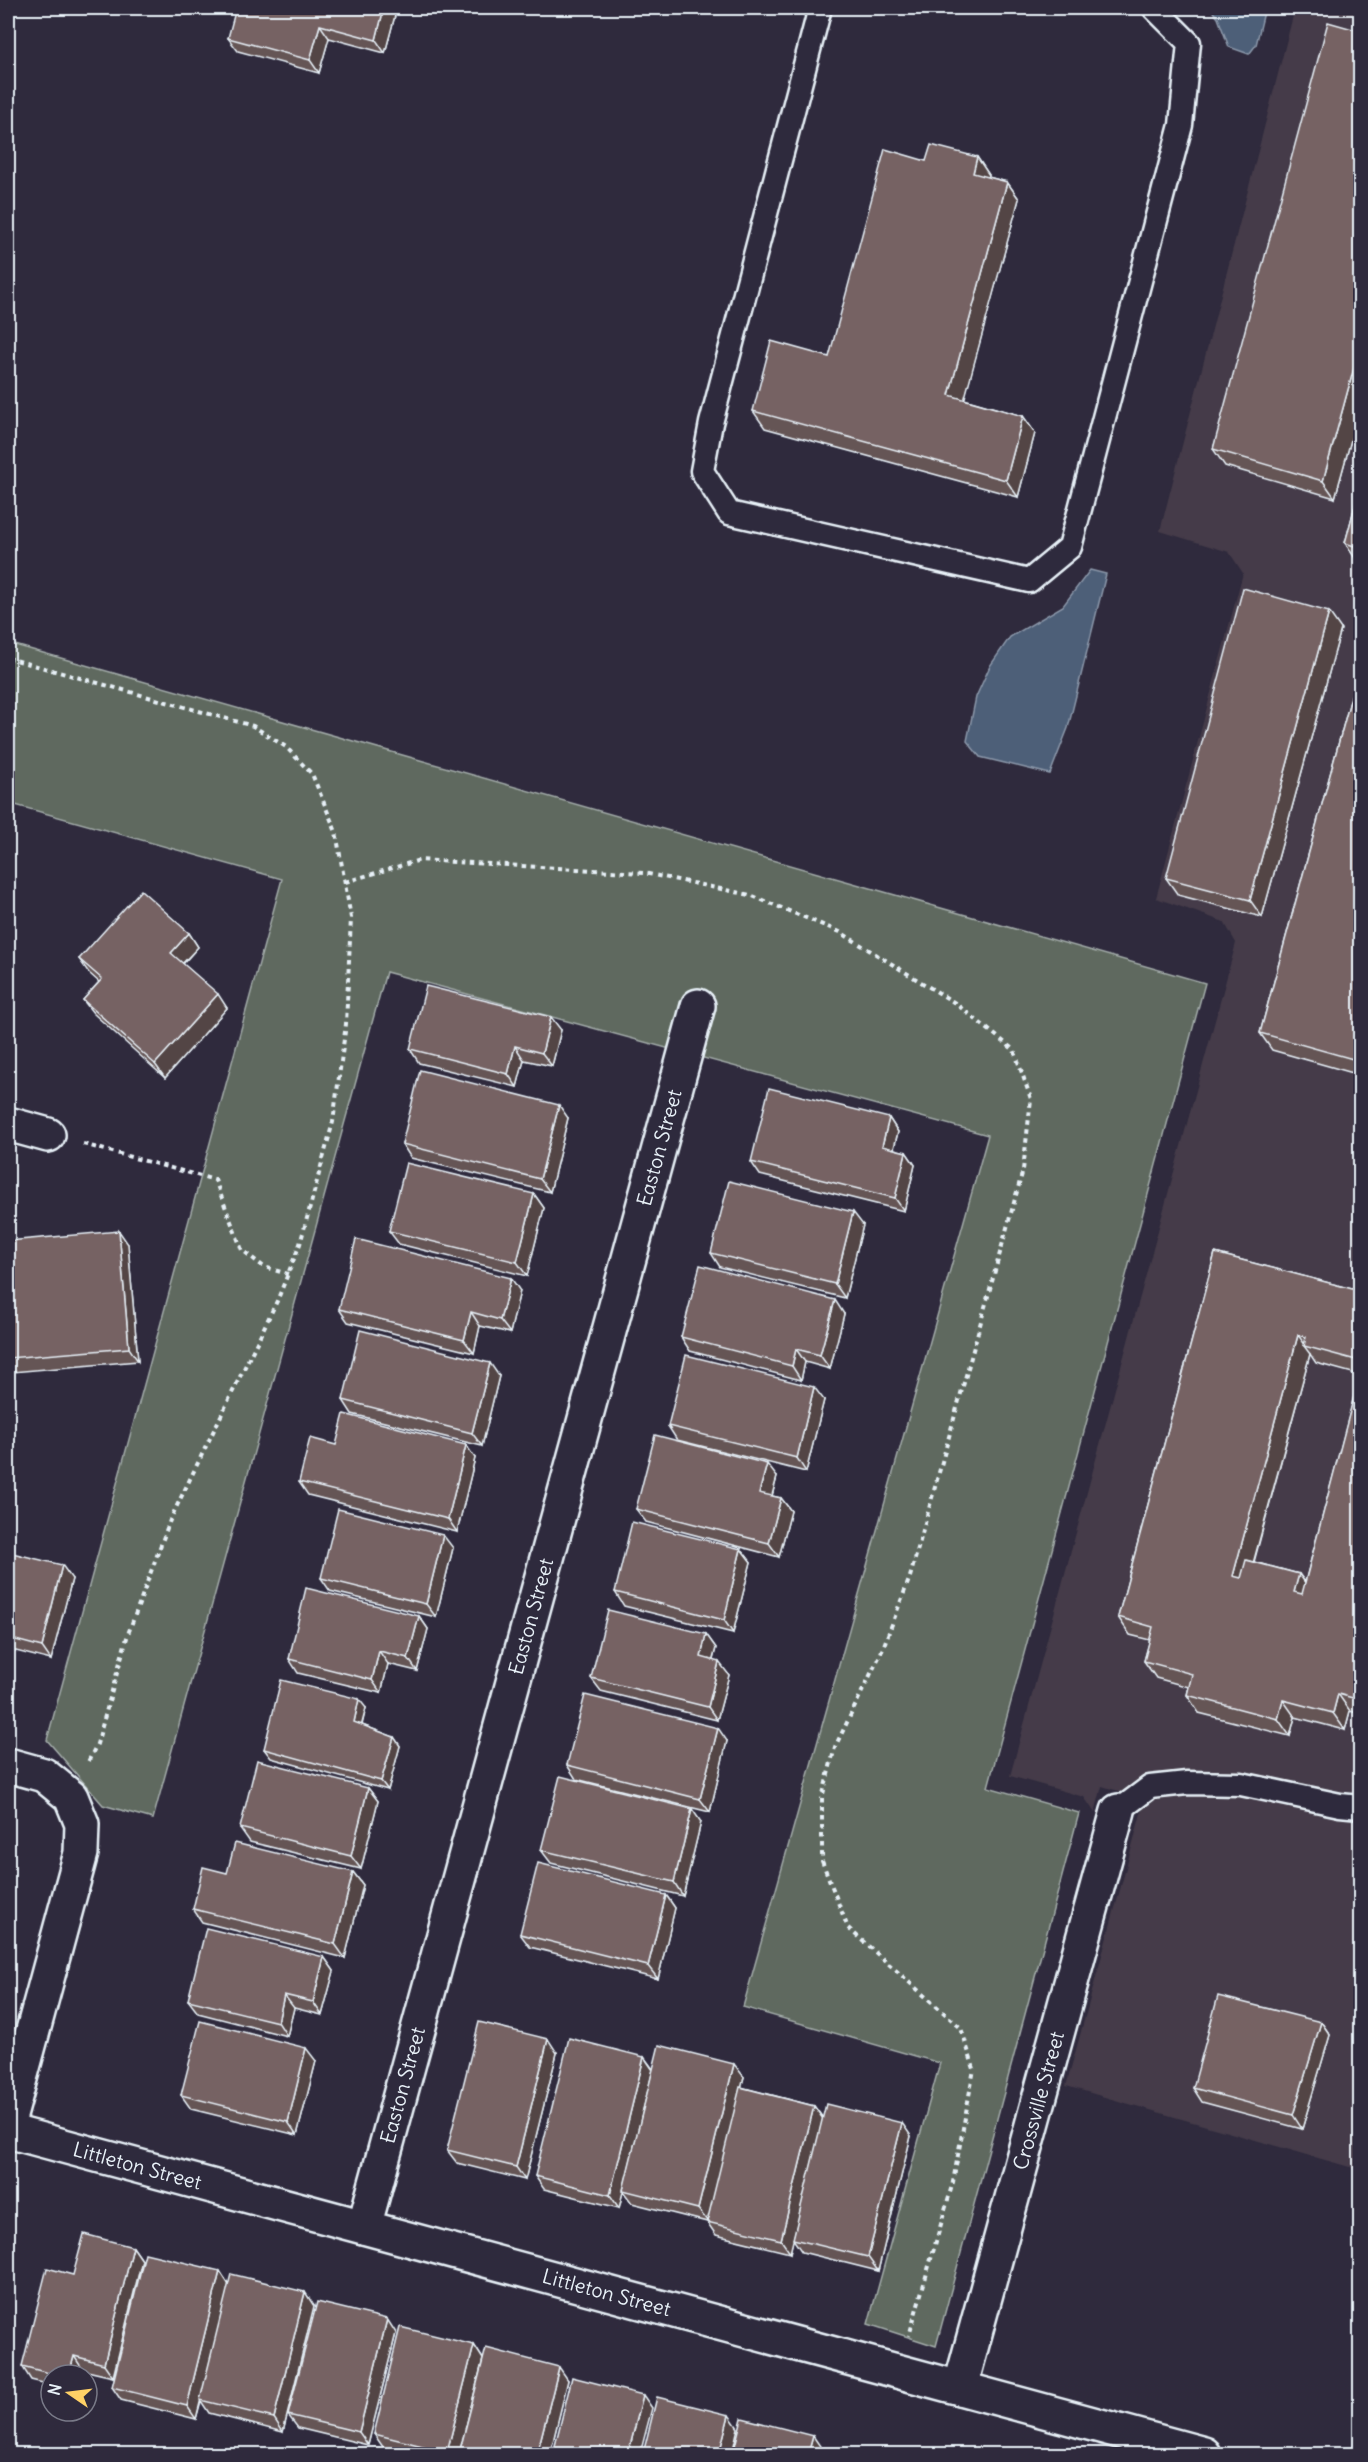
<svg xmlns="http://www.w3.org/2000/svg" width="1368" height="2462" viewBox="0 0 1368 2462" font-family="Delius,sans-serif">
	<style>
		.built { fill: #443b48 }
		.green { fill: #5f695e; stroke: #a4adab; stroke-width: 1.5 }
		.water { fill: #4e5f78; stroke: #8c99ab; stroke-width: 1.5 }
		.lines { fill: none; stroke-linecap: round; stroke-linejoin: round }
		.lane-casing { stroke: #e8f1f8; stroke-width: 27 }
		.street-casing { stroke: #e8f1f8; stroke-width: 38 }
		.path { stroke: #e8f1f8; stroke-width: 4; stroke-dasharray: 4.5 4.5; stroke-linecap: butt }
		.lane { stroke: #2f2a3d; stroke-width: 22 }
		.street { stroke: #2f2a3d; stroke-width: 33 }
		.wall { fill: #655455; stroke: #e8f1f8; stroke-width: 1.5; fill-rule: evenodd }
		.shaded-wall { fill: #534545; stroke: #e8f1f8; stroke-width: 1.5 }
		.building { fill: #766263; stroke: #e8f1f8; stroke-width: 1.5 }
		.labels { text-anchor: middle; stroke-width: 4.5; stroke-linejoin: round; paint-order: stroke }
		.street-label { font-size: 20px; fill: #e8f1f8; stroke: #2f2a3d }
	</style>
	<rect width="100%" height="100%" fill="#2f2a3d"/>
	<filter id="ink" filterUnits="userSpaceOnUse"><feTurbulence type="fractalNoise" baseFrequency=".0167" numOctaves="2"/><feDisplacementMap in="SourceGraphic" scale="12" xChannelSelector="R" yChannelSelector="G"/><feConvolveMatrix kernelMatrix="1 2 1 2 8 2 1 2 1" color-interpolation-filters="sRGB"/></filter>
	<g filter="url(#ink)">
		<path class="built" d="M1295 8H1360V2170L1066 2086 1145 1799 1102 1786 1095 1813 1084 1797 1010 1776 1236 943 1224 922 1156 898 1243 573 1229 552 1160 531Z"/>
		<path class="green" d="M8 643 1205 983 988 1787 1079 1813 936 2346 868 2324 940 2063 743 2007 988 1135 386 972 153 1819 103 1805 47 1740 282 879 8 803Z"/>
		<g class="water">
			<path d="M1210 8H1265L1256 45 1249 54 1229 47 1218 18Z"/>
			<path d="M1090 570 1106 574 1068 728 1050 774 980 757 967 741 976 697 990 666 1010 637 1063 606Z"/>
		</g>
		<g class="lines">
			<defs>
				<g id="lane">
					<path d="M820 8 711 423 702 471 729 513 1029 581 1070 547 1181 125 1189 43 1154 8"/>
					<path d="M1118 1811 1150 1787 1187 1783 1241 1784 1340 1805 1360 1807"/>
				</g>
				<g id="street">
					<path d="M8 1124 48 1135"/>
					<path d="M8 1765 44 1775 71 1797 82 1824 81 1853 8 2123"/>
					<path id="s1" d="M8 2131 1204 2454"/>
					<path id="s2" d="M364 2227 698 1006"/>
					<path id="s3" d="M960 2388 1118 1811"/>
				</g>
			</defs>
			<use href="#lane" class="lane-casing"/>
			<use href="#street" class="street-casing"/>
			<g class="path">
				<path d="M8 658 253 726 286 747 312 774 336 832 351 918 346 1024 333 1122 300 1244 277 1301 170 1520 128 1634 97 1744 87 1764"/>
				<path d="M345 882 420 860 644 873 750 895 840 932 955 1003 1014 1050 1031 1099 1023 1170 910 1577 881 1653 835 1747 822 1798V1861L848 1928 961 2028 974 2069 953 2182 909 2336"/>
				<path d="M83 1144 215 1180 242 1250 264 1267 288 1274"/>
			</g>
			<use href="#lane" class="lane"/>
			<use href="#street" class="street"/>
		</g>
		<g class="wall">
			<path d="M397 8 385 53 329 38 319 73 238 51 228 38Z"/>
			<path d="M1360 31V407L1335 498 1225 466 1213 449Z"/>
			<path d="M977 157 989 175 988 177 1007 182 1019 199 964 399 1023 416 1035 433 1018 497 765 428 753 411 829 357 926 161Z"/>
			<path d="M1360 487V562L1357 561 1345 543Z"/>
			<path d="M1341 629 1262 917 1178 895 1166 878Z"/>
			<path d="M1360 664V1075L1272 1050 1260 1033Z"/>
			<path d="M189 933 198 947 183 964 227 1008 165 1078 93 1013 83 1000 99 982 89 973 79 959Z"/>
			<path d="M561 1030 552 1066 524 1060 517 1087 419 1063 410 1049Z"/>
			<path d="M568 1118 550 1192 411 1158 402 1144Z"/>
			<path d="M889 1118 898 1132 894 1149 906 1152 915 1165 904 1211 760 1175 751 1162Z"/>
			<path d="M534 1194 544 1208 527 1276 399 1244 389 1231Z"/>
			<path d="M863 1225 845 1298 720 1267 711 1253Z"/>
			<path d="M8 1241 128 1244 138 1361 12 1372 8 1366Z"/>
			<path d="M1215 1253 1360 1291V1714L1350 1711 1345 1730 1295 1717 1290 1736 1199 1713 1187 1695 1189 1687 1156 1678 1144 1661 1150 1640 1130 1635 1118 1617ZM1310 1354 1316 1363 1360 1375 1305 1582 1299 1574 1254 1562Z"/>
			<path d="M520 1291 510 1333 480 1326 474 1353 348 1322 339 1309Z"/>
			<path d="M844 1314 830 1369 805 1362 801 1380 690 1351 681 1337Z"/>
			<path d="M499 1376 482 1446 352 1414 343 1400Z"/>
			<path d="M824 1400 806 1472 677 1440 668 1426Z"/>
			<path d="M336 1445 475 1458 457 1532 308 1495 299 1482Z"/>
			<path d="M777 1477 772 1496 781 1498 791 1511 779 1557 646 1522 636 1509Z"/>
			<path d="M453 1548 436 1617 330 1591 321 1578Z"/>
			<path d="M741 1549 751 1562 733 1633 624 1606 615 1592Z"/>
			<path d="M8 1552 72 1579 51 1660 8 1649Z"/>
			<path d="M419 1616 428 1629 417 1671 388 1664 381 1693 298 1673 289 1659Z"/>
			<path d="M706 1634 716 1648 713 1660 729 1675 717 1720 601 1691 591 1678Z"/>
			<path d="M366 1708 362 1725 394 1737 400 1746 388 1790 271 1758 264 1749Z"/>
			<path d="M727 1741 710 1812 576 1779 567 1765Z"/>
			<path d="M368 1788 378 1801 361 1869 250 1842 240 1828Z"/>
			<path d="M701 1822 683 1896 551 1863 541 1850Z"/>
			<path d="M353 1872 363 1885 345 1958 202 1922 193 1909Z"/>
			<path d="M666 1895 675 1908 658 1979 530 1947 520 1934Z"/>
			<path d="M324 1957 334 1971 322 2015 294 2008 287 2036 198 2013 188 2000Z"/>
			<path d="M1321 2022 1330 2035 1302 2129 1202 2102 1193 2088Z"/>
			<path d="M557 2053 525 2180 457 2163 447 2150Z"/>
			<path d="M644 2057 653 2069 744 2077 741 2087 814 2106 823 2118 911 2136 878 2271 802 2252 793 2239 790 2253 716 2235 707 2222 632 2203 623 2191 619 2208 544 2189 535 2176Z"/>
			<path d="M316 2061 297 2135 191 2109 181 2095Z"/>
			<path d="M133 2247 142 2260 113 2377 83 2370 82 2375H51V2385L31 2380 22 2366 73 2275Z"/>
			<path d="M229 2284 314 2306 283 2432 209 2413 201 2401 196 2419 121 2400 112 2387Z"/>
			<path d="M396 2333 368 2445 298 2428 288 2415Z"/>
			<path d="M474 2345 483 2359 568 2380 550 2454H411L383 2447 374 2434Z"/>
		</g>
		<g class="shaded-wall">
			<path d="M384 8H397L385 53 376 40Z"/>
			<path d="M320 25 329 38 319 73 310 60Z"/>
			<path d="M977 157 989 175 985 190 973 173Z"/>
			<path d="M1007 182 1019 199 961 412 949 395Z"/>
			<path d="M1360 346V407L1335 498 1323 481Z"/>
			<path d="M1023 416 1035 433 1018 497 1006 480Z"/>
			<path d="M1329 612 1341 629 1262 917 1250 900Z"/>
			<path d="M189 933 198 947 180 966 171 953Z"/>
			<path d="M218 994 227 1008 165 1078 155 1064Z"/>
			<path d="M551 1017 561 1030 552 1066 542 1053Z"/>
			<path d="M515 1046 524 1060 517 1087 508 1074Z"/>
			<path d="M559 1105 568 1118 550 1192 540 1179Z"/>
			<path d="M889 1118 898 1132 891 1159 882 1146Z"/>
			<path d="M906 1152 915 1165 904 1211 895 1198Z"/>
			<path d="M534 1194 544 1208 527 1276 517 1262Z"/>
			<path d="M853 1212 863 1225 845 1298 835 1284Z"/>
			<path d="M119 1231 128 1244 138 1361 129 1348Z"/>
			<path d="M511 1278 520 1291 510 1333 500 1320Z"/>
			<path d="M835 1300 844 1314 830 1369 820 1355Z"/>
			<path d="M471 1312 480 1326 474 1353 464 1340Z"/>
			<path d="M1298 1335 1306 1346H1304L1310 1354 1245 1593 1233 1576Z"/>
			<path d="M796 1349 805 1362 801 1380 792 1366Z"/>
			<path d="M1358 1351 1360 1355V1367L1356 1360Z"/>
			<path d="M490 1363 499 1376 482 1446 472 1433Z"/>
			<path d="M814 1387 824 1400 806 1472 797 1458Z"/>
			<path d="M466 1445 475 1458 457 1532 448 1519Z"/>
			<path d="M767 1464 777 1477 769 1506 759 1493Z"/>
			<path d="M781 1498 791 1511 779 1557 769 1543Z"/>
			<path d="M443 1535 453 1548 436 1617 426 1604Z"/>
			<path d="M741 1549 751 1562 733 1633 724 1620Z"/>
			<path d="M62 1565 72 1579 51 1660 42 1647Z"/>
			<path d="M1299 1574 1311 1591 1306 1610 1294 1592Z"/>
			<path d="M419 1616 428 1629 417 1671 408 1658Z"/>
			<path d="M706 1634 716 1648 710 1670 701 1657Z"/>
			<path d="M379 1651 388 1664 381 1693 372 1680Z"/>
			<path d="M719 1662 729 1675 717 1720 708 1707Z"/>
			<path d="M1338 1694 1350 1711 1345 1730 1333 1713Z"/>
			<path d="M359 1699 366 1708 360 1731 354 1722Z"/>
			<path d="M1283 1700 1295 1717 1290 1736 1278 1719Z"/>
			<path d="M718 1728 727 1741 710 1812 700 1799Z"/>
			<path d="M394 1737 400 1746 388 1790 381 1781Z"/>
			<path d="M368 1788 378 1801 361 1869 351 1856Z"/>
			<path d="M692 1809 701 1822 683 1896 674 1882Z"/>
			<path d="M353 1872 363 1885 345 1958 335 1944Z"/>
			<path d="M666 1895 675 1908 658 1979 648 1966Z"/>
			<path d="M324 1957 334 1971 322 2015 313 2002Z"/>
			<path d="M284 1995 294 2008 287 2036 278 2022Z"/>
			<path d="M1321 2022 1330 2035 1302 2129 1293 2115Z"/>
			<path d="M548 2039 557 2053 525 2180 516 2167Z"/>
			<path d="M306 2048 316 2061 297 2135 288 2122Z"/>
			<path d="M644 2057 653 2070 619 2208 610 2195Z"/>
			<path d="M734 2064 744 2077 708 2222 698 2209Z"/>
			<path d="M814 2106 823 2119 790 2253 781 2240Z"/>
			<path d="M902 2123 911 2136 878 2271 868 2257Z"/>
			<path d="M133 2247 142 2260 113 2377 104 2364Z"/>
			<path d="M220 2271 229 2285 196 2419 187 2406Z"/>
			<path d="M305 2292 314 2306 283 2432 274 2418Z"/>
			<path d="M387 2319 396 2333 368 2445 359 2432Z"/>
			<path d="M474 2345 483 2359 459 2454H449L447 2452Z"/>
			<path d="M74 2356 83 2370 82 2375H69Z"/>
			<path d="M559 2367 568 2380 550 2454H537Z"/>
			<path d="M643 2395 652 2408 640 2454H628Z"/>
			<path d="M729 2415 738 2428 732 2454H719Z"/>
			<path d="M813 2436 822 2449 821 2454H808Z"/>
		</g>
		<g class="building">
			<path d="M236 8H384L376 40 320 25 310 60 228 38Z"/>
			<path d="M1328 22 1360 31V346L1323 481 1213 449Z"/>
			<path d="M931 145 977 157 973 173 1007 182 949 395 1023 416 1006 480 753 411 771 341 829 357 885 149 926 161Z"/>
			<path d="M1360 487V548L1345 543Z"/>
			<path d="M1243 588 1329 612 1250 900 1166 878Z"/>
			<path d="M1360 664V1061L1260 1033Z"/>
			<path d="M141 890 189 933 171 953 218 994 155 1064 83 1000 102 979 79 959Z"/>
			<path d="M426 986 551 1017 542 1053 515 1046 508 1074 410 1049Z"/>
			<path d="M420 1070 559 1105 540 1179 402 1144Z"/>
			<path d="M769 1088 889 1118 882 1146 906 1152 895 1198 751 1162Z"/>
			<path d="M406 1163 534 1194 517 1262 389 1231Z"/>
			<path d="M729 1181 853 1212 835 1284 711 1253Z"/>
			<path d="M119 1231 129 1348 8 1358V1241Z"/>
			<path d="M356 1239 511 1278 500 1320 471 1312 464 1340 339 1309Z"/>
			<path d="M1215 1253 1360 1291V1352L1358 1351 1356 1360 1304 1346 1306 1337 1298 1335 1233 1576 1241 1578 1246 1560 1299 1574 1294 1592 1302 1594 1360 1373V1700L1338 1694 1333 1713 1283 1700 1278 1719 1187 1695 1192 1674 1144 1661 1153 1627 1118 1617Z"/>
			<path d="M700 1265 835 1300 820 1355 796 1349 792 1366 681 1337Z"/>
			<path d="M360 1330 490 1363 472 1433 343 1400Z"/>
			<path d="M686 1355 814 1387 797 1458 668 1426Z"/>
			<path d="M344 1414 466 1445 448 1519 299 1482 310 1438 336 1445Z"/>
			<path d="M655 1435 767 1464 759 1493 781 1498 769 1543 636 1509Z"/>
			<path d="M338 1509 443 1535 426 1604 321 1578Z"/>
			<path d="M632 1522 741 1549 724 1620 615 1592Z"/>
			<path d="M8 1552 62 1565 42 1647 8 1638Z"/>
			<path d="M306 1588 419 1616 408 1658 379 1651 372 1680 289 1659Z"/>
			<path d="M608 1610 706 1634 701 1657 719 1662 708 1707 591 1678Z"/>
			<path d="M281 1680 359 1699 354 1722 394 1737 381 1781 264 1749Z"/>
			<path d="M585 1695 718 1728 700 1799 567 1765Z"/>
			<path d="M257 1760 368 1788 351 1856 240 1828Z"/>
			<path d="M560 1776 692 1809 674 1882 541 1850Z"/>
			<path d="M235 1843 353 1872 335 1944 193 1909 203 1867 227 1873Z"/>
			<path d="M538 1863 666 1895 648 1966 520 1934Z"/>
			<path d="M206 1928 324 1957 313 2002 284 1995 278 2022 188 2000Z"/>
			<path d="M1218 1996 1321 2022 1293 2115 1193 2088Z"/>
			<path d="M200 2021 306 2048 288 2122 181 2095Z"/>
			<path d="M479 2022 548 2039 516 2167 447 2150Z"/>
			<path d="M569 2038 644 2057 610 2195 535 2176Z"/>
			<path d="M659 2045 734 2064 698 2209 623 2190Z"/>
			<path d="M740 2087 814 2106 781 2240 707 2222Z"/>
			<path d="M826 2104 902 2123 868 2257 793 2239Z"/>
			<path d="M84 2234 133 2247 104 2364 74 2356 69 2375H56L22 2366 47 2268 73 2275Z"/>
			<path d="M145 2253 220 2271 187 2406 112 2387Z"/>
			<path d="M231 2274 305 2292 274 2418 200 2400Z"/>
			<path d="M317 2302 387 2319 359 2432 288 2415Z"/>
			<path d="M400 2327 474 2345 447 2452 374 2434Z"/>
			<path d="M486 2348 559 2367 537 2454H459Z"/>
			<path d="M572 2377 643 2395 628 2454H553Z"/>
			<path d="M657 2397 729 2415 719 2454H643Z"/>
			<path d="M742 2418 813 2436 808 2454H733Z"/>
		</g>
	</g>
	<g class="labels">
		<g class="street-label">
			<text dy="7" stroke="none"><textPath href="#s2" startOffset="1119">Easton Street</textPath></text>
			<text dy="7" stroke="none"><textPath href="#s2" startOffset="633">Easton Street</textPath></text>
			<text dy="7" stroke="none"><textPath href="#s2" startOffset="147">Easton Street</textPath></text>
			<text dy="7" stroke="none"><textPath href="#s3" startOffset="298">Crossville Street</textPath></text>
			<text dy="7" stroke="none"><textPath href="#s1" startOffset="134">Littleton Street</textPath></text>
			<text dy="7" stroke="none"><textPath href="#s1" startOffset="620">Littleton Street</textPath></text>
		</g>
	</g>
	<rect width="1368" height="2462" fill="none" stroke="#2f2a3d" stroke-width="30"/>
	<rect x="15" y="15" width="1338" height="2432" fill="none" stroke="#e8f1f8" stroke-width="2" filter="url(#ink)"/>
	<g transform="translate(69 2393) rotate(284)"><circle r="28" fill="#2f2a3d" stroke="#797a88" stroke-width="1.5"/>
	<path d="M0-4.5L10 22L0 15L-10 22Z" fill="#ffd166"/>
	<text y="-9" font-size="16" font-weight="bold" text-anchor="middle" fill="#e8f1f8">N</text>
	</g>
</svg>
